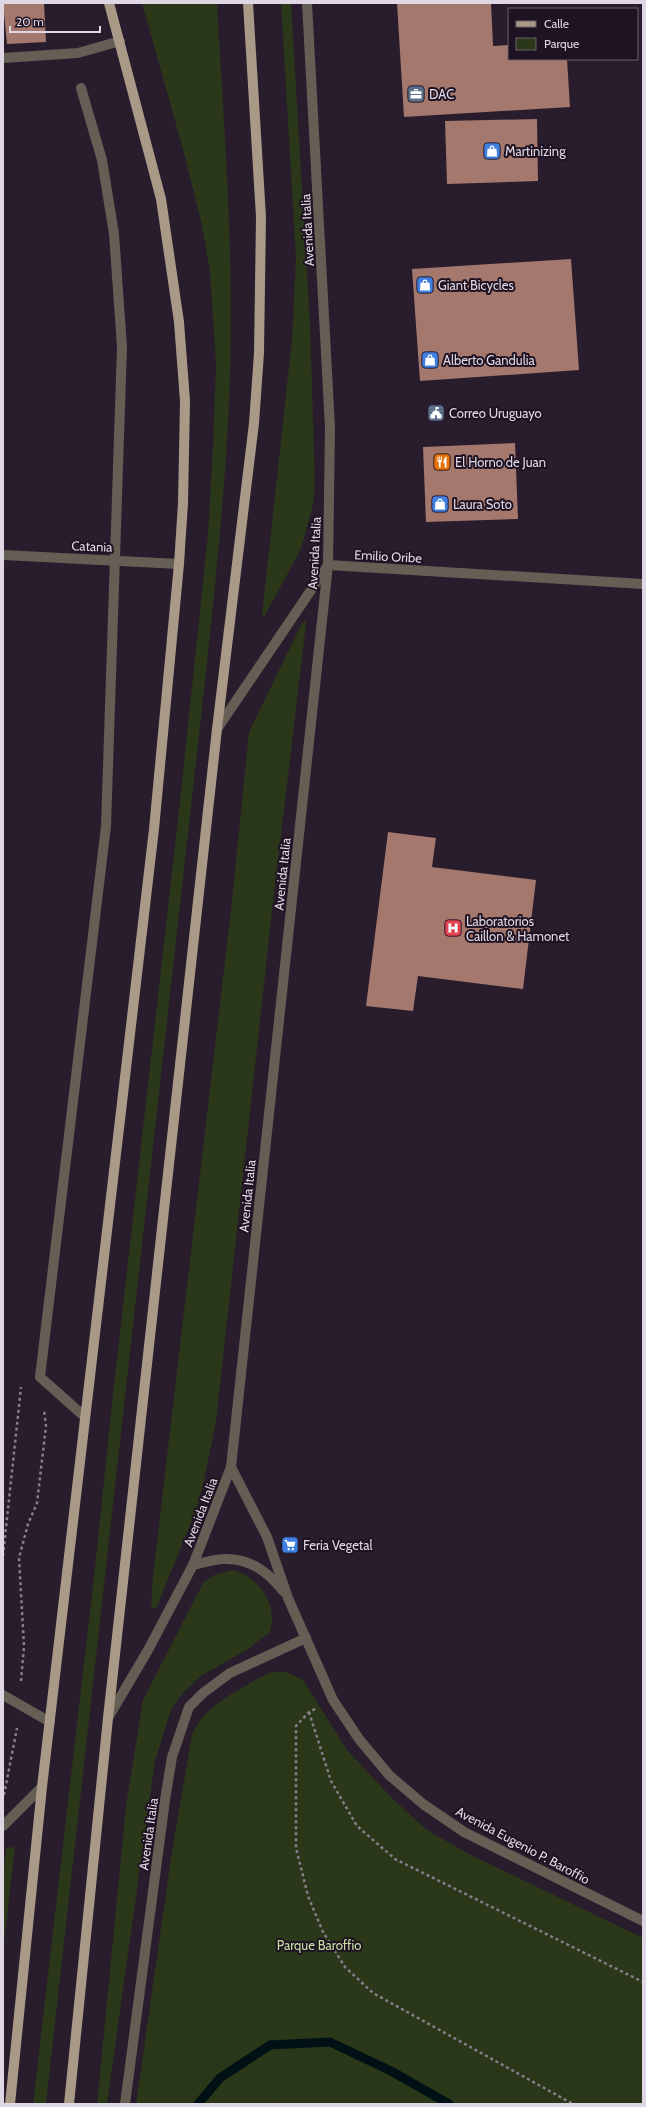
<svg xmlns="http://www.w3.org/2000/svg" width="646" height="2107" viewBox="0 0 646 2107" font-family="Cabin,sans-serif">
	<style>
		.green { fill: #2a3718 }
		.lines { fill: none; stroke-linecap: round; stroke-linejoin: round }
		.stream { stroke: #001116; stroke-width: 9 }
		.building { fill: #a4786c }
		.path { stroke: #877d8b; stroke-width: 2.5; stroke-dasharray: 3 3; stroke-linecap: butt }
		.service { stroke: #655e55; stroke-width: 10 }
		.minor { stroke: #655e55; stroke-width: 10 }
		.primary { stroke: #a99a88; stroke-width: 10 }
		.labels { text-anchor: middle; stroke-width: 4; stroke-linejoin: round; paint-order: stroke }
		.poi-label { font-size: 13px; fill: #dfd7e3; stroke: #1f1323; text-anchor: start }
		.street-label { font-size: 13px; fill: #dfd7e3; stroke: #1f1323 }
		.park-label { font-size: 13px; fill: #c4dfa0; stroke: #1f1323 }
	</style>
	<rect width="100%" height="100%" fill="#281c2d"/>
	<g class="green">
		<path d="M142 3H217C223 108 231 213 231 319 231 434 219 549 207 664L46 2104H33L95 1568 111 1412 180 801 208 534 213 444 216 365 210 272 201 221 183 149Z"/>
		<path d="M281 3H291L310 323 315 484 313 505 301 549 264 617 262 615 292 339 296 259Z"/>
		<path d="M305 621 306 624 271 920 216 1422 204 1481 195 1513 162 1594 157 1607 153 1609 151 1605 153 1576 232 901 249 732 302 623Z"/>
		<path d="M233 1570C260 1578 278 1604 270 1632L248 1649 201 1676 182 1694 171 1710 155 1761 107 2104H97L126 1806 143 1700 203 1583 214 1575Z"/>
		<path d="M273 1672H286L303 1680 347 1750 394 1800 427 1830 471 1855 643 1938V2104H283L279 2102V2104H136L171 1858 192 1734C203 1711 221 1700 242 1688 252 1682 262 1675 273 1672Z"/>
		<path d="M15 1847 3 1952V1876L6 1848Z"/>
	</g>
	<g class="lines">
		<path class="stream" d="M198 2104 220 2078 270 2045 330 2042 391 2071 449 2104"/>
	</g>
	<g class="building">
		<path d="M3 3H44L46 42 7 44Z"/>
		<path d="M397 3H491L493 46 509 45V59H567L570 107 404 117Z"/>
		<path d="M537 119 538 181 447 184 445 121Z"/>
		<path d="M571 259 579 370 420 381 412 269Z"/>
		<path d="M515 443 518 519 426 522 423 447Z"/>
		<path d="M388 832 436 838 432 867 536 880 523 989 418 976 413 1011 366 1006Z"/>
	</g>
	<g class="lines">
		<g class="path">
			<path d="M3 1556 21 1387"/>
			<path d="M21 1681 24 1646 19 1558 28 1524 37 1503 46 1426 44 1410"/>
			<path d="M315 1709 309 1712 296 1726V1848L308 1896 323 1932 345 1967 373 1993 573 2104"/>
			<path d="M309 1712 331 1781 357 1826 395 1859 643 1982"/>
			<path d="M4 1795 17 1728"/>
		</g>
		<path class="service" d="M3 58 78 53 120 41"/>
		<g class="minor">
			<path d="M81 88 102 160 114 234 122 347 106 826 40 1377 85 1417"/>
			<path d="M3 555 179 564"/>
			<path d="M217 729 328 565 643 584"/>
			<path d="M231 1467 267 1537 288 1598 333 1700 359 1739 389 1775 423 1804 464 1832 643 1921"/>
			<path d="M193 1565C203 1563 214 1559 224 1559 250 1558 268 1572 283 1591"/>
			<path d="M3 1695 50 1722"/>
			<path d="M108 1718 148 1650 193 1565 231 1467 328 565 330 427 307 3"/>
			<path d="M3 1826 42 1787"/>
			<path d="M125 2104 165 1800 172 1757 189 1707 203 1693 230 1673 306 1638"/>
		</g>
		<g class="primary">
			<path d="M10 2104 42 1787 154 829 179 564 183 503 185 401 179 322 161 199 109 3"/>
			<path d="M69 2104 108 1718 217 729 254 423 259 353 261 217 248 3"/>
		</g>
	</g>
	<defs>
		<symbol id="office-square" viewBox="-11 -11 22 22"><rect x="-9" y="-9" width="18" height="18" rx="4" fill="#5c6f8a" stroke="#1f1323"/><path d="M-6-3h4V-5.5h4V-3h4V5H-6ZM-1-4.5V-3h2v-1.5ZM-6 0V1H6V0Z" fill="#fff"/></symbol>
		<symbol id="shop-square" viewBox="-11 -11 22 22"><rect x="-9" y="-9" width="18" height="18" rx="4" fill="#3f7fe0" stroke="#1f1323"/><path d="M-5-2.5h2.3a2.7 3.5 0 0 1 5.4 0H5L5.5 6h-11ZM-1.5-2.5h3a1.5 2.3 0 0 0-3 0Z" fill="#fff"/></symbol>
		<symbol id="civic-square" viewBox="-11 -11 22 22"><rect x="-9" y="-9" width="18" height="18" rx="4" fill="#5c6f8a" stroke="#1f1323"/><path d="M-.6-6.5H3V-4.5H.6V-3L4-1V1h2V6H-6V1h2V-1L-.6-3ZM-1.2 2.5V6h2.4V2.5Z" fill="#fff"/></symbol>
		<symbol id="restaurant-square" viewBox="-11 -11 22 22"><rect x="-9" y="-9" width="18" height="18" rx="4" fill="#e8710a" stroke="#1f1323"/><path d="M-5-6h1v4h1v-4h1v4h1v-4h1v5L-1.5 .5V6h-2V.5L-5-1ZM5-6V6H3V1.5H1.5Q1.5-4 5-6Z" fill="#fff"/></symbol>
		<symbol id="hospital-square" viewBox="-11 -11 22 22"><rect x="-9" y="-9" width="18" height="18" rx="4" fill="#e0444e" stroke="#1f1323"/><path d="M-5-5h3v3.5h4V-5h3V5h-3V1.5h-4V5h-3Z" fill="#fff"/></symbol>
		<symbol id="supermarket-square" viewBox="-11 -11 22 22"><rect x="-9" y="-9" width="18" height="18" rx="4" fill="#3f7fe0" stroke="#1f1323"/><path d="M-6-5.5h2.5l.6 2H6L4.5 2H-2.5L-4.4-4H-6ZM-1.5 3.2a1.3 1.3 0 1 0 .1 0ZM3 3.2a1.3 1.3 0 1 0 .1 0Z" fill="#fff"/></symbol>
	</defs>
	<g fill-rule="evenodd">
		<use href="#office-square" x="406" y="84" width="20" height="20"/>
		<use href="#shop-square" x="482" y="141" width="20" height="20"/>
		<use href="#shop-square" x="415" y="275" width="20" height="20"/>
		<use href="#shop-square" x="420" y="350" width="20" height="20"/>
		<use href="#civic-square" x="426" y="403" width="20" height="20"/>
		<use href="#restaurant-square" x="432" y="452" width="20" height="20"/>
		<use href="#shop-square" x="430" y="494" width="20" height="20"/>
		<use href="#hospital-square" x="443" y="918" width="20" height="20"/>
		<use href="#supermarket-square" x="280" y="1535" width="20" height="20"/>
	</g>
	<g class="labels">
		<g class="poi-label">
			<text x="429" y="99">DAC</text>
			<text x="505" y="156">Martinizing</text>
			<text x="438" y="290">Giant Bicycles</text>
			<text x="443" y="365">Alberto Gandulia</text>
			<text x="449" y="418">Correo Uruguayo</text>
			<text x="455" y="467">El Horno de Juan</text>
			<text x="453" y="509">Laura Soto</text>
			<text x="466" y="926">Laboratorios<tspan x="466" dy="15">Caillon &amp; Hamonet</tspan></text>
			<text x="303" y="1550">Feria Vegetal</text>
		</g>
		<g class="street-label">
			<text transform="translate(307 230) rotate(-93)" y="5">Avenida Italia</text>
			<text transform="translate(92 546) rotate(2)" y="5">Catania</text>
			<text transform="translate(314 553) rotate(-87)" y="5">Avenida Italia</text>
			<text transform="translate(388 556) rotate(3)" y="5">Emilio Oribe</text>
			<text transform="translate(282 874) rotate(-84)" y="5">Avenida Italia</text>
			<text transform="translate(247 1196) rotate(-84)" y="5">Avenida Italia</text>
			<text transform="translate(200 1512) rotate(-69)" y="5">Avenida Italia</text>
			<text transform="translate(148 1834) rotate(-82)" y="5">Avenida Italia</text>
			<text transform="translate(523 1845) rotate(28)" y="5">Avenida Eugenio P. Baroffio</text>
		</g>
		<g class="park-label">
			<text x="319" y="1950">Parque Baroffio</text>
		</g>
	</g>
	<rect width="646" height="2107" fill="none" stroke="#dfd7e3" stroke-width="8"/>
	<rect x="508" y="8" width="130" height="52" fill="#1f1323" stroke="#6c6170"/>
	<rect x="516" y="21" width="20" height="6" fill="#a99a88" stroke="#6c6170"/>
	<text x="544" y="28" font-size="12" fill="#dfd7e3">Calle</text>
	<rect x="516" y="38" width="20" height="12" fill="#2a3718" stroke="#6c6170"/>
	<text x="544" y="48" font-size="12" fill="#dfd7e3">Parque</text>
	<path d="M10 26v6h90v-6" fill="none" stroke="#dfd7e3" stroke-width="2"/>
	<text x="16" y="26" font-size="12" fill="#dfd7e3" stroke="#1f1323" stroke-width="3" paint-order="stroke">20 m</text>
</svg>
